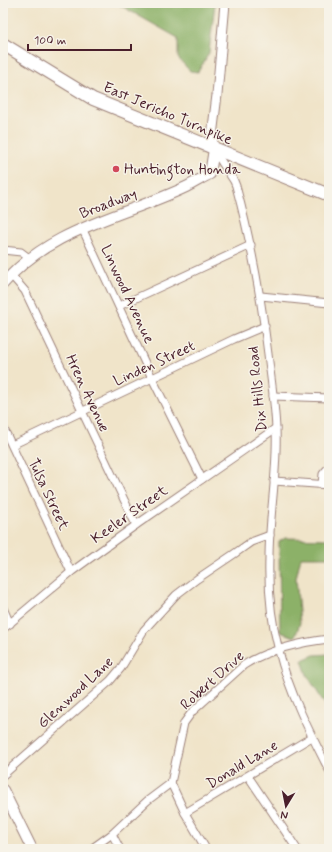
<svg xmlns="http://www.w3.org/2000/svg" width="332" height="852" viewBox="0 0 332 852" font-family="Mynerve,sans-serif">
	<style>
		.forest { fill: #8cb167; stroke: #6b6849 }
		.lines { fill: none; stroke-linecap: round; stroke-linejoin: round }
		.minor-casing { stroke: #9d827a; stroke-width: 9 }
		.tertiary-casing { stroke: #9d827a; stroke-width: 11 }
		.secondary-casing { stroke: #9d827a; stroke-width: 12 }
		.primary-casing { stroke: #9d827a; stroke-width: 14 }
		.minor { stroke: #fff; stroke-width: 7 }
		.tertiary { stroke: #fff; stroke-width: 9 }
		.secondary { stroke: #fff; stroke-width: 10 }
		.primary { stroke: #fff; stroke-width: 12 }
		.poi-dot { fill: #d1495b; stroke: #f7f3e8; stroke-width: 1.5 }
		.labels { text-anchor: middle; stroke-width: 3; stroke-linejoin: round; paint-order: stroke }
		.street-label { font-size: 15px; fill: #4a1f2b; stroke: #f7f3e8 }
		.poi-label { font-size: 15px; fill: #4a1f2b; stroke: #f7f3e8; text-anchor: start }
	</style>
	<rect width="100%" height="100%" fill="#f7f3e8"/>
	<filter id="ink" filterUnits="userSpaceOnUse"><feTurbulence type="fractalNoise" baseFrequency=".025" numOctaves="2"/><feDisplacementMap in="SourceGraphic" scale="8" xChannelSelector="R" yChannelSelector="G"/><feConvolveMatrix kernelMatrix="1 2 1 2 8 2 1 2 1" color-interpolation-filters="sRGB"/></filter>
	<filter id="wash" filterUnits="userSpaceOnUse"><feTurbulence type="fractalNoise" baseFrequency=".012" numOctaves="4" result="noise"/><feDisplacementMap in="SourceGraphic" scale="16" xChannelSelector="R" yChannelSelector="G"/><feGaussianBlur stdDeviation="0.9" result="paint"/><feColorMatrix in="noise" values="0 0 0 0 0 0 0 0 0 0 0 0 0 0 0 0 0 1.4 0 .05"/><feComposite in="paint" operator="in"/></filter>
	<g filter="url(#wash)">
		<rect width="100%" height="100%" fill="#f0e4c9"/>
		<g class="forest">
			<path d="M116 3H215L209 53 198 72 190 71 178 58V38Z"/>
			<path d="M285 538 329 539V557H301L296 578 300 623 295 637 280 632 279 542Z"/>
			<path d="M329 654V711L307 675 302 660 314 655Z"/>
		</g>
	</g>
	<g filter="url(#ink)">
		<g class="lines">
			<defs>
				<g id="minor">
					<path d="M214 150 234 181 236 186C251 241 261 297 268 354 271 379 275 404 276 429 278 472 269 515 269 558 268 590 271 621 279 651 289 692 310 733 329 770"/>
					<path d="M82 228 152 378 202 479"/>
					<path d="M3 250 21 252 29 258"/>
					<path d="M11 275 25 291 136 525"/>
					<path d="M261 296 329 303"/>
					<path d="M119 306 251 245"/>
					<path d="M273 396 329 398"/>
					<path d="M3 427 71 572"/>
					<path d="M12 445 234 339 265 326"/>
					<path d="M274 481 329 485"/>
					<path d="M322 484 323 474 329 467"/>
					<path d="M3 608 10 624"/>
					<path d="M3 629 71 572 136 525 276 428"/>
					<path d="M3 775 110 681 121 668 144 630 176 595 197 579 234 554 251 542 270 535"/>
					<path d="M248 776 297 849"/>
					<path d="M171 783 185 813 206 849"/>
					<path d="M185 813 312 737"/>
					<path d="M112 834 120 849"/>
					<path d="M91 849 112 834 147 801 171 783 184 723 192 712 244 665C267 650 302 642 329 639"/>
				</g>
				<path id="tertiary" d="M214 149 212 136 217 95 225 3"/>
				<g id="secondary">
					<path d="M3 284C50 228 123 217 186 187 194 183 202 178 210 174L214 149"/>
					<path d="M3 790 32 849"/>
				</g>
				<path id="primary" d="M3 44 93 99 329 195"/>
			</defs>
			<use href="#minor" class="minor-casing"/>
			<use href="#tertiary" class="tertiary-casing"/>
			<use href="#secondary" class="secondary-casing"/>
			<use href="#primary" class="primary-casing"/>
			<use href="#minor" class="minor"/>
			<use href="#tertiary" class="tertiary"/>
			<use href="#secondary" class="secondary"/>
			<use href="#primary" class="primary"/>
		</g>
	</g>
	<circle class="poi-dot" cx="116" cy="169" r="4"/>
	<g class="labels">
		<g class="street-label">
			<text transform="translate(168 113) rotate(23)" y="5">East Jericho Turnpike</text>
			<text transform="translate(108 203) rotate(-21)" y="5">Broadway</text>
			<text transform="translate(128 294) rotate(65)" y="5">Linwood Avenue</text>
			<text transform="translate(154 363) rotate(-25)" y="5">Linden Street</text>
			<text transform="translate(257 389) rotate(-96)" y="5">Dix Hills Road</text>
			<text transform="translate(88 393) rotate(65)" y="5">Hren Avenue</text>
			<text transform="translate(49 494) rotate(65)" y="5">Tulsa Street</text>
			<text transform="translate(129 514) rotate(-35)" y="5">Keeler Street</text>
			<text transform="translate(212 680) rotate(-42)" y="5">Robert Drive</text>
			<text transform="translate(75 692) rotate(-43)" y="5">Glenwood Lane</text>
			<text transform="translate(242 764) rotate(-31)" y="5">Donald Lane</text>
		</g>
		<g class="poi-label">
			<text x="124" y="174">Huntington Honda</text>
		</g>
	</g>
	<rect width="332" height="852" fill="none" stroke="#f7f3e8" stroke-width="16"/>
	<g transform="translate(286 806) rotate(190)" stroke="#f7f3e8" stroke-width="3" paint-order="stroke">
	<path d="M0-3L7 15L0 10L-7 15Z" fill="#4a1f2b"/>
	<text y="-6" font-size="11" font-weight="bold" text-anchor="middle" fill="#4a1f2b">N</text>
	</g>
	<path d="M28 44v6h103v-6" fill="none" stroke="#4a1f2b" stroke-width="2"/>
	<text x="34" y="44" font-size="12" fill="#4a1f2b" stroke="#f7f3e8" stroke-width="3" paint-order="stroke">100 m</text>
</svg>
